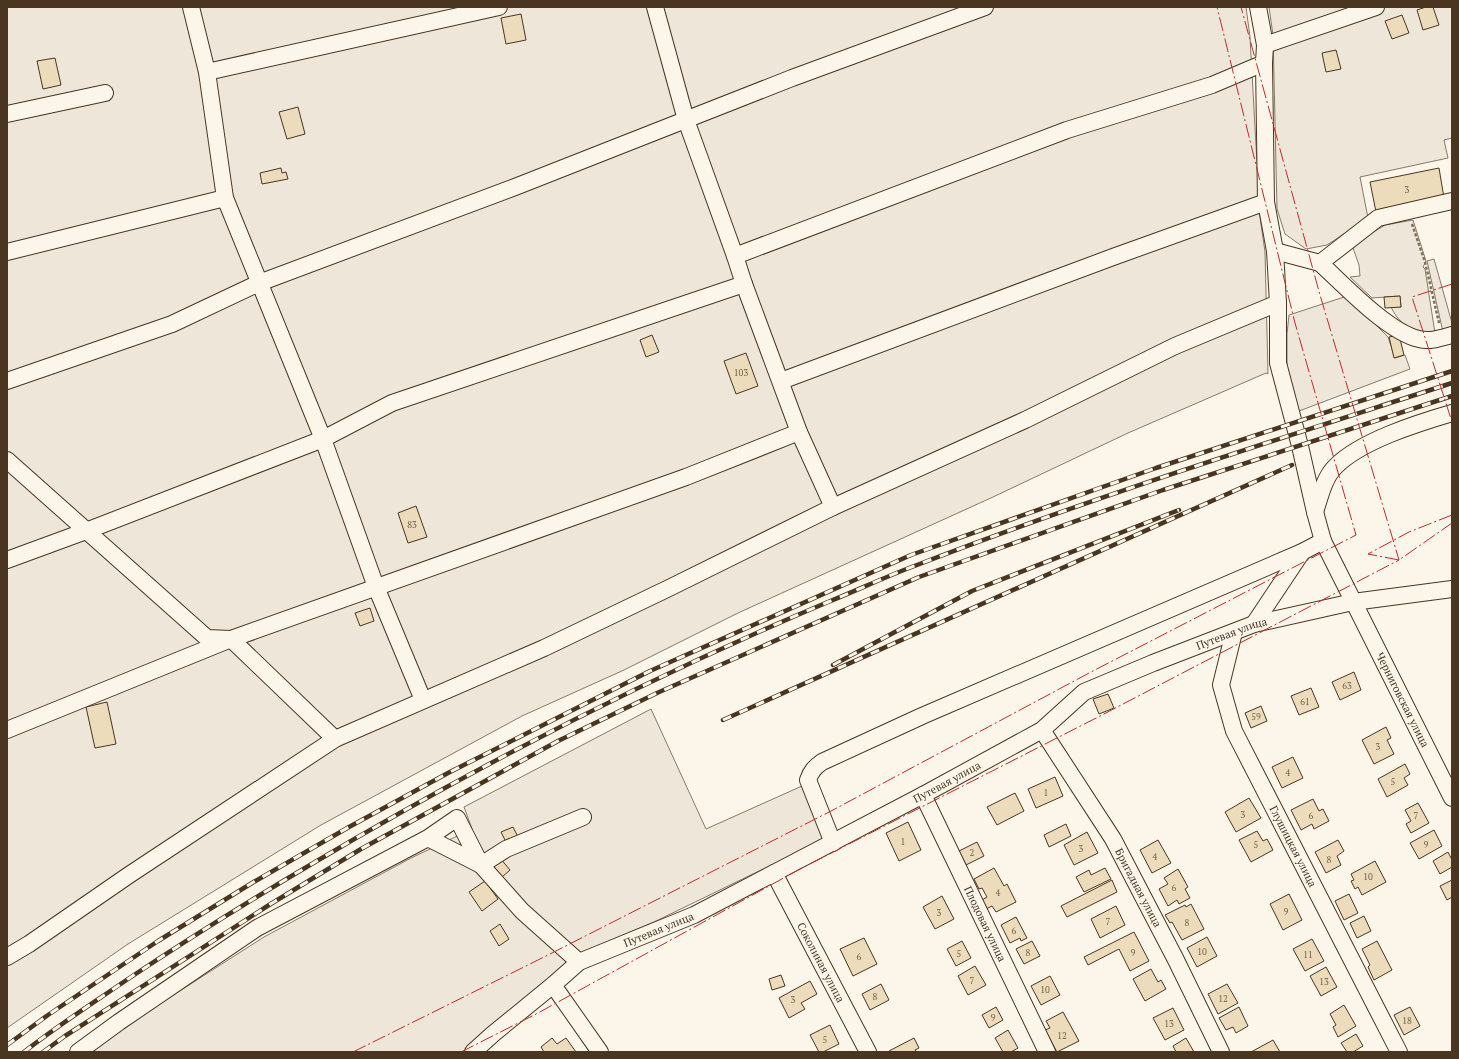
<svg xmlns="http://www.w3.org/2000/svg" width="1459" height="1059" viewBox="0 0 1459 1059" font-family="'PT Serif',serif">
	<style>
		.green { fill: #ede6d9; stroke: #887966 }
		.building { fill: #ecdcbc; stroke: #4a3520 }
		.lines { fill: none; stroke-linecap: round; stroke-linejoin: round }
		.minor-casing { stroke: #4a3520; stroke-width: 18 }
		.path { stroke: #7f6f5c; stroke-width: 2.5; stroke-dasharray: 3 2; stroke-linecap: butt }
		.minor { stroke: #fbf6e9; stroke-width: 16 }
		.rail-casing { stroke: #4a3520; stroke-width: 4.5 }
		.rail { stroke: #fbf6e9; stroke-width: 3; stroke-dasharray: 9; stroke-linecap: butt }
		.power { stroke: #c62828; stroke-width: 1; stroke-dasharray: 14 3 2 3; stroke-linecap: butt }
		.labels { text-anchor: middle; stroke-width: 3; stroke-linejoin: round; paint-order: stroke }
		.number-label { font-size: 9px; fill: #725f47 }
		.street-label { font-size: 11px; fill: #4a3520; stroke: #fbf6e9 }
	</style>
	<rect width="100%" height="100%" fill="#fbf6e9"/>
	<g class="green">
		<path d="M7 7H1246L1250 37 1260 217 1265 252 1268 374 1266 373 1128 433 993 497 738 613 624 670 522 716 321 825 128 944 7 1028Z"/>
		<path d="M1269 7H1452V138L1444 140 1448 158 1360 177 1368 218 1327 245 1306 249 1285 234 1277 209 1273 35Z"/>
		<path d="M1413 220 1426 261 1423 267 1425 269 1435 333C1431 333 1426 334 1422 334 1408 330 1397 320 1391 307H1401L1400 296 1372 298 1350 277 1360 276 1359 265 1352 245 1385 225Z"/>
		<path d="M1434 259 1452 323V330L1443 332 1427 261Z"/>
		<path d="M1347 296 1388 337 1395 358 1405 355 1410 369 1299 411 1287 372V334L1289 315Z"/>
		<path d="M651 709 706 829 802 786 825 839 656 921 578 954 468 1052H88L125 1026 264 937 411 858 472 829 464 807Z"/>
	</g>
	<g class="building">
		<path d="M1426 7H1433L1439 25 1423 30 1417 10Z"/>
		<path d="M521 14 526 40 506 44 501 18Z"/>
		<path d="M1402 15 1409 33 1392 39 1385 21Z"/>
		<path d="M1336 50 1341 69 1326 72 1322 53Z"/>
		<path d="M55 58 61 85 43 89 37 61Z"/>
		<path d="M298 107 305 134 287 139 279 112Z"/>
		<path d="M281 168 282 173 286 172 288 179 262 184 260 173Z"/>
		<path d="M1439 168 1444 198 1376 212 1370 182Z"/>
		<path d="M1400 296 1401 307 1385 308 1384 297Z"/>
		<path d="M652 335 659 352 646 357 640 340Z"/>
		<path d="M1399 335 1404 355 1394 358 1389 337Z"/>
		<path d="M746 353 758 386 736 394 724 361Z"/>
		<path d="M416 506 427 537 408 543 398 513Z"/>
		<path d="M370 608 374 621 360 626 355 613Z"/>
		<path d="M1354 672 1361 690 1340 700 1332 682Z"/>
		<path d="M1311 688 1319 707 1299 715 1291 696Z"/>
		<path d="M1108 694 1114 708 1099 714 1093 699Z"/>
		<path d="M107 702 116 744 95 748 86 707Z"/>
		<path d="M1261 706 1267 721 1251 728 1245 713Z"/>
		<path d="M1386 727 1391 738 1387 740 1394 754 1374 764 1362 740Z"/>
		<path d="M1293 757 1303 778 1282 788 1272 767Z"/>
		<path d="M1405 764 1410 774 1404 778 1408 785 1387 797 1378 779Z"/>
		<path d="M1055 777 1063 796 1036 808 1028 789Z"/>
		<path d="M1015 793 1024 811 997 825 987 807Z"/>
		<path d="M1249 798 1261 818 1236 832 1225 812Z"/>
		<path d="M1313 799 1319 811 1323 809 1329 821 1314 829 1312 824 1301 830 1291 810Z"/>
		<path d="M1418 803 1429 823 1411 833 1406 824 1411 821 1405 810Z"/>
		<path d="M908 822 921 850 899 861 886 833Z"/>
		<path d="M1066 824 1071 836 1049 847 1044 835Z"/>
		<path d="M513 827 518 837 506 842 501 832Z"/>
		<path d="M1434 830 1442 846 1419 859 1410 843Z"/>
		<path d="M1257 831 1263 841 1267 839 1273 850 1251 862 1239 840Z"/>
		<path d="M1087 832 1098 853 1074 865 1064 845Z"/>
		<path d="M1158 840 1171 863 1152 873 1140 850Z"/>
		<path d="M1338 840 1344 851 1337 856 1341 865 1326 873 1315 852Z"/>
		<path d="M977 842 984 856 966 865 959 851Z"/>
		<path d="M1448 852 1452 860V867L1440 874 1433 861Z"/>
		<path d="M500 858 510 870 501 878 491 866Z"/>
		<path d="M1375 861 1386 882 1362 895 1358 887 1355 889 1351 881 1354 880 1351 874Z"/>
		<path d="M994 868 1004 886 1007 884 1016 902 996 912 992 906 986 909 982 900 987 897 982 888 979 889 974 879Z"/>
		<path d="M1105 868 1111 879 1084 892 1076 877 1089 870 1091 875Z"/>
		<path d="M1178 869 1188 887 1185 889 1190 898 1179 904 1177 900 1168 906 1159 889 1168 884 1164 878Z"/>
		<path d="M1112 880 1117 892 1067 917 1061 906Z"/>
		<path d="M1452 880V897L1447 900 1440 886Z"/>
		<path d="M485 881 498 899 482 911 469 892Z"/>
		<path d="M1289 894 1302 920 1283 930 1270 904Z"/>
		<path d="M1349 894 1358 913 1344 920 1335 901Z"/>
		<path d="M942 896 954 919 935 929 923 907Z"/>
		<path d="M1191 904 1204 929 1182 940 1172 922 1170 923 1165 915 1185 905 1186 907Z"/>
		<path d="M1116 906 1125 925 1100 938 1091 919Z"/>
		<path d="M1364 916 1371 931 1357 938 1350 923Z"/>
		<path d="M1016 917 1027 938 1021 941 1020 938 1010 943 1001 925Z"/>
		<path d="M500 924 509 939 499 946 490 931Z"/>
		<path d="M1134 932 1149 961 1130 971 1119 949 1088 965 1084 957Z"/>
		<path d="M1207 937 1217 956 1197 967 1187 948Z"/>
		<path d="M864 938 877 964 853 976 840 949Z"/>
		<path d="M1312 939 1324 961 1305 971 1293 949Z"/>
		<path d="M962 941 971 958 956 966 947 949Z"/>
		<path d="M1032 941 1040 956 1024 964 1016 949Z"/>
		<path d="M1377 941 1392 970 1374 980 1368 967 1370 965 1362 949Z"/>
		<path d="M975 966 986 985 968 995 958 976Z"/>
		<path d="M1326 967 1337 987 1321 996 1310 976Z"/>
		<path d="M1151 969 1158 982 1161 980 1166 989 1145 1001 1133 979Z"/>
		<path d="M781 975 785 986 772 990 769 979Z"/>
		<path d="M1050 976 1060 995 1041 1005 1031 986Z"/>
		<path d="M810 981 817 994 801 1003 805 1009 789 1018 779 998Z"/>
		<path d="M881 984 889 1000 870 1010 862 994Z"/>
		<path d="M1227 984 1238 1003 1218 1014 1208 994Z"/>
		<path d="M1344 1005 1356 1026 1338 1037 1333 1027 1336 1025 1330 1014Z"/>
		<path d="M996 1007 1003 1020 989 1028 982 1015Z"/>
		<path d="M1239 1007 1248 1026 1236 1033 1233 1027 1226 1030 1219 1018Z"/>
		<path d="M1410 1007 1420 1026 1404 1035 1394 1015Z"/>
		<path d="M1173 1008 1184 1030 1165 1040 1153 1018Z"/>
		<path d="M1063 1012 1079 1041 1057 1052 1045 1030 1050 1028 1046 1021Z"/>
		<path d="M830 1025 839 1044 823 1052H819L810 1035Z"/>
		<path d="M1008 1030 1018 1048 1011 1052H1003L995 1038Z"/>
		<path d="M1356 1034 1363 1046 1353 1052H1347L1341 1043Z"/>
		<path d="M552 1038 557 1044 566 1038 576 1052H544L541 1047Z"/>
		<path d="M914 1038 919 1048 915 1050 916 1052H890L889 1051Z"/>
		<path d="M1186 1038 1194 1052H1176L1173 1046Z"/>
		<path d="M1273 1040 1280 1052H1251Z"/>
	</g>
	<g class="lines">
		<defs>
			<g id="minor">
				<path d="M191 7 207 72 225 198 323 439 376 587 423 700"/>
				<path d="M655 7 686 120 735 256 744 284 799 432 833 507"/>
				<path id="s1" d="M1258 7 1265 45 1264 63 1266 202 1275 251 1278 303V363L1300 446 1315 512 1323 541 1452 798"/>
				<path d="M1265 45 1376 7"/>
				<path d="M207 72 499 7"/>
				<path d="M7 114 105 93"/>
				<path d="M1275 251 1320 263 1378 218 1452 201"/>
				<path d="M7 252 225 198"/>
				<path d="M735 256 1067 130 1212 85 1264 63"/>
				<path d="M1320 263C1344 285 1388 332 1419 339 1430 342 1441 338 1452 335"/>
				<path d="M7 381 172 324 259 283 515 187 792 78 985 7"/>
				<path d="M781 381 1113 257 1266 202"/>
				<path d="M7 460 207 638 231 639 335 739"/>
				<path d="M1315 512C1320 497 1324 478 1335 467 1360 441 1418 423 1452 413"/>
				<path d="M7 560 86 531 323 439 392 403 744 284"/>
				<path d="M1254 624 1302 552"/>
				<path id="s2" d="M1234 632 1221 685 1234 731 1399 1052"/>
				<path d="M7 730 231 639 686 477 799 432"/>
				<path id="s3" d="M1042 730 1113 839 1176 960 1221 1052"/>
				<path id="s4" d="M923 795 1047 1052"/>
				<path d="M833 843 808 780C811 771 815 767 822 762L922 716 1302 552 1323 541"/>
				<path id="s5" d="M774 873 868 1052"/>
				<path d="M7 957 29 944 129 875 335 739 544 648 667 589 833 507 1025 420 1175 346 1278 303"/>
				<path d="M579 962 522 911 481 865 506 849 583 817"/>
				<path d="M553 985 600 1052"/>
				<path d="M78 1052 119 1022 257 928 428 838 457 818 481 865 428 838"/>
				<path id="s6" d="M473 1052 493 1034 553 985 579 962 694 915 923 795 1042 730 1084 692 1153 663 1254 624 1353 602 1452 589"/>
			</g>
		</defs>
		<use href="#minor" class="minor-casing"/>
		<path class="path" d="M1412 224 1425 262 1439 323"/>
		<use href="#minor" class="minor"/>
		<defs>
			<g id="rail">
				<path d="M833 665 972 591 1179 510"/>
				<path d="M723 720 1292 465"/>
				<path d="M7 1045 48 1015 158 941 252 883 349 827 448 773 650 671 911 555 1156 468 1452 371"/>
				<path d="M24 1052C57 1026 93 1003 128 979 188 939 249 901 310 865 477 766 650 677 828 602 858 590 887 576 917 565 1093 497 1273 441 1452 383"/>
				<path d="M43 1052 65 1036 269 905 361 849 558 741 657 693 919 577 1163 490 1452 396"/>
			</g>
		</defs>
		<use href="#rail" class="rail-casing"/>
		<use href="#rail" class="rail"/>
		<g class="power">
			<path d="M1452 284 1412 297 1452 422"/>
			<path d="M1452 515 1409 532 1368 554 1399 560 1452 523"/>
			<path d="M353 1052 548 955 833 810 1091 672 1356 535 1295 323 1217 7"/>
			<path d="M461 1052 538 1013 800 869 1102 715 1399 560 1320 295 1241 7"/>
		</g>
	</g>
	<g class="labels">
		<g class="number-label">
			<text x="1407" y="193">3</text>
			<text x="741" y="376">103</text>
			<text x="412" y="528">83</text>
			<text x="1347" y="689">63</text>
			<text x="1305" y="705">61</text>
			<text x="1256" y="720">59</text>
			<text x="1378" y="750">3</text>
			<text x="1288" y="776">4</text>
			<text x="1393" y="785">5</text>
			<text x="1046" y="796">1</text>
			<text x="1243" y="818">3</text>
			<text x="1311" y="819">6</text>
			<text x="1416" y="819">7</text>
			<text x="903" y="845">1</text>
			<text x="1256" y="848">5</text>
			<text x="1426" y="848">9</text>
			<text x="1081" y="852">3</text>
			<text x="972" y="856">2</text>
			<text x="1155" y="860">4</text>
			<text x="1329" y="863">8</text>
			<text x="1368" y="880">10</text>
			<text x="1174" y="891">6</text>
			<text x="998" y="896">4</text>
			<text x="1286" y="915">9</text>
			<text x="939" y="916">3</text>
			<text x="1108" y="925">7</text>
			<text x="1187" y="926">8</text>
			<text x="1014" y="934">6</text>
			<text x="1202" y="955">10</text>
			<text x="1028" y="956">8</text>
			<text x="1133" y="956">9</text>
			<text x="959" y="957">5</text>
			<text x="1308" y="958">11</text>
			<text x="859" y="960">6</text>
			<text x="972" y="984">7</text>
			<text x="1324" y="985">13</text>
			<text x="1045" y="993">10</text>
			<text x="875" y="1000">8</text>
			<text x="1223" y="1002">12</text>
			<text x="793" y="1003">3</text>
			<text x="993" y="1021">9</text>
			<text x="1407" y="1024">18</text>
			<text x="1169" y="1027">13</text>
			<text x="1062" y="1039">12</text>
			<text x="825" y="1043">5</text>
		</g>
		<g class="street-label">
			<text dy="4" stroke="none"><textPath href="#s6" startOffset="873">Путевая улица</textPath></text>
			<text dy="4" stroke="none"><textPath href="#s1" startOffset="719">Черниговская улица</textPath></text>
			<text dy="4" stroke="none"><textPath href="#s6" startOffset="549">Путевая улица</textPath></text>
			<text dy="4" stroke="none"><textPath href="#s2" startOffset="232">Глушицкая улица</textPath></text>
			<text dy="4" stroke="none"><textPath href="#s3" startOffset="185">Бригадная улица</textPath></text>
			<text dy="4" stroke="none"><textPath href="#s4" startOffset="143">Плодовая улица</textPath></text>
			<text dy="4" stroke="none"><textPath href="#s6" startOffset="225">Путевая улица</textPath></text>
			<text dy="4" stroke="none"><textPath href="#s5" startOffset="101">Соколиная улица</textPath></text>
		</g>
	</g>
	<rect width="1459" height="1059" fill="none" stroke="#4a3520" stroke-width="16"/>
</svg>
